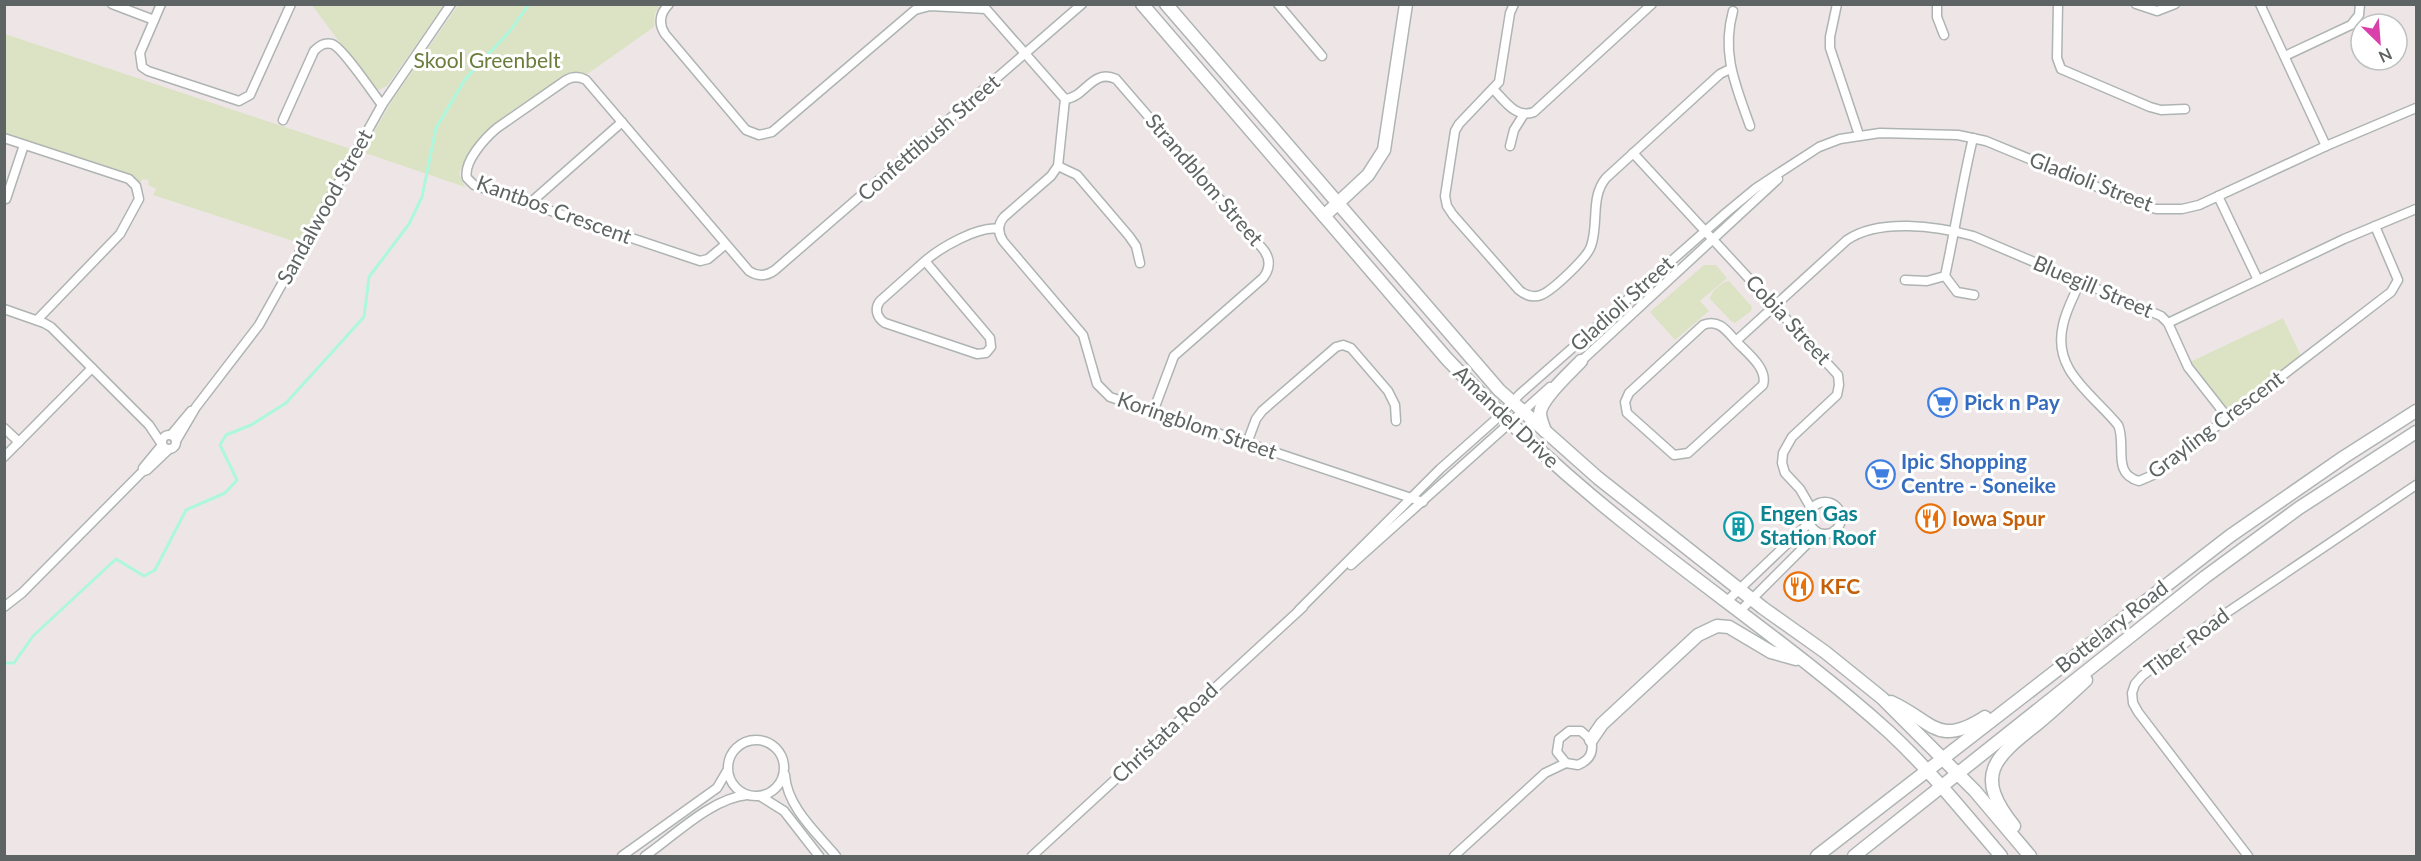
<svg xmlns="http://www.w3.org/2000/svg" width="2421" height="861" viewBox="0 0 2421 861" font-family="Lato,sans-serif">
	<style>
		.green { fill: #dce3c4 }
		.lines { fill: none; stroke-linecap: round; stroke-linejoin: round }
		.stream { stroke: #adf7de; stroke-width: 3 }
		.street-casing { stroke: #aeb4b3; stroke-width: 11 }
		.secondary-casing { stroke: #aeb4b4; stroke-width: 15 }
		.street { stroke: #fff; stroke-width: 8 }
		.secondary { stroke: #fff; stroke-width: 12 }
		.labels { text-anchor: middle; stroke-width: 6; stroke-linejoin: round; paint-order: stroke }
		.park-label { font-size: 21px; fill: #6b7d3c; stroke: #fff }
		.street-label { font-size: 21px; fill: #5d6463; stroke: #fff }
		.shop-label { font-size: 21px; font-weight: bold; fill: #366cbe; stroke: #fff; text-anchor: start }
		.culture-label { font-size: 21px; font-weight: bold; fill: #0d838f; stroke: #fff; text-anchor: start }
		.food-label { font-size: 21px; font-weight: bold; fill: #c56008; stroke: #fff; text-anchor: start }
	</style>
	<rect width="100%" height="100%" fill="#eee6e6"/>
	<g class="green">
		<path d="M312 5H444L387 86 379 90 371 85Z"/>
		<path d="M458 5H660L655 13 654 27 586 75 578 73 566 75C528 101 475 128 459 174L465 187 362 152 393 99Z"/>
		<path d="M5 34 351 149 299 243 153 195 156 189 148 185 149 180 143 179 140 183 132 176 5 133Z"/>
		<path d="M1704 265H1716L1727 278 1700 301 1709 311 1675 340 1650 312Z"/>
		<path d="M1729 281 1752 307 1751 311 1735 323 1732 322 1710 299C1711 291 1722 282 1729 281Z"/>
		<path d="M2283 318 2301 356 2236 406 2228 408 2223 406 2190 362Z"/>
	</g>
	<g class="lines">
		<path class="stream" d="M4 663H14L33 636 116 559 144 576 155 570 186 510 225 493 237 480 220 445 226 435 251 425 286 403 364 317 369 277 409 224 422 197 436 128 466 78 510 31 529 4"/>
		<defs>
			<g id="street">
				<path d="M112 4 154 20"/>
				<path d="M161 4 140 53 142 67 148 71 239 101 250 95 291 4"/>
				<path d="M669 4C660 13 658 23 665 34L746 130 759 135 772 132 915 10 930 6 986 9 1065 99 1058 166 1051 176 1004 217C997 225 998 233 1003 241L1083 335 1097 384 1110 397 1423 502"/>
				<path d="M1278 4 1322 56"/>
				<path d="M1514 4 1510 13 1499 82 1459 124 1455 131 1445 196 1447 206 1453 215 1519 290C1525 295 1533 298 1541 295 1552 291 1588 257 1591 246 1599 224 1590 197 1606 178L1720 74 1730 69"/>
				<path d="M1837 4 1830 37V48L1859 135"/>
				<path d="M1937 4V17L1944 35"/>
				<path d="M2058 4 2057 58 2061 69 2150 107 2161 110 2185 109"/>
				<path d="M2136 4 2157 11 2175 4"/>
				<path d="M2260 4 2326 146"/>
				<path d="M1733 11C1721 54 1736 86 1750 126"/>
				<path d="M2285 56 2351 25 2359 15 2360 4"/>
				<path d="M1494 90C1505 101 1516 119 1534 112L1652 4"/>
				<path d="M1065 99C1085 98 1092 68 1116 79L1263 249C1271 259 1270 269 1263 278L1174 356 1153 412"/>
				<path d="M283 120 314 51C319 46 324 42 332 44 342 47 373 93 382 105"/>
				<path d="M4 138 129 179 136 186 139 199 120 234 37 320"/>
				<path d="M1510 146 1514 130 1524 114"/>
				<path d="M1633 153 1838 375 1839 385 1837 395 1792 437 1783 453 1782 463 1785 473 1800 489 1811 508"/>
				<path d="M1058 166 1077 175 1129 236 1136 246 1140 263"/>
				<path d="M2218 196 2258 280"/>
				<path d="M6 199 24 145"/>
				<path d="M529 204 622 122"/>
				<path d="M726 244 708 259 700 261 474 185 467 178C463 162 485 138 497 128L566 80C573 76 579 76 586 80L749 271C758 277 767 276 775 270L1082 4"/>
				<path d="M925 261 880 301C874 309 877 318 885 323L977 354 986 353 991 347 990 338 925 261C940 248 979 225 999 229"/>
				<path d="M1945 276 1957 292 1974 295"/>
				<path d="M1905 280 1927 281 1945 276C1955 230 1962 184 1973 138"/>
				<path d="M2080 282C2074 296 2066 310 2063 325 2052 371 2092 393 2118 425 2127 444 2111 474 2139 481L2153 475 2391 292 2398 280 2375 226"/>
				<path d="M4 309 44 323 51 327 149 425 161 443"/>
				<path d="M2168 323 2344 239 2416 209"/>
				<path d="M1736 341C1726 330 1719 319 1703 325L1629 393 1625 402 1627 413 1674 455 1688 453 1763 385C1768 368 1747 353 1736 341L1847 240C1879 218 1937 226 1973 236L2161 316 2168 323 2188 367 2228 418"/>
				<path d="M1578 364 1778 179"/>
				<path d="M4 428 19 442"/>
				<circle cx="169" cy="442" r="7"/>
				<path d="M171 435 191 411"/>
				<path d="M176 441 196 407 259 325 382 105 451 4"/>
				<path d="M1247 443 1256 419 1262 411 1336 347 1343 345 1351 348 1388 391 1395 405 1396 421"/>
				<path d="M4 457 92 368"/>
				<path d="M143 468 162 445"/>
				<circle cx="1825" cy="518" r="16"/>
				<path d="M1351 565 1550 387"/>
				<path d="M1726 602 1809 523"/>
				<path d="M4 607 22 593 142 472 147 470 168 450"/>
				<path d="M1299 610 1440 469 1494 421 1520 394 1727 212 1756 188 1819 147 1840 139 1880 133 1958 135 1986 141 2141 205 2156 209H2182L2199 205 2326 146 2416 108"/>
				<path d="M1739 612 1818 533"/>
				<circle cx="756" cy="768" r="28"/>
				<path d="M785 775C787 807 817 833 836 856"/>
				<path d="M760 796 784 811 819 856"/>
				<path d="M622 856 717 788 727 771"/>
				<path d="M645 856C674 836 712 798 747 795"/>
				<path d="M1032 856 1303 607"/>
				<path d="M1454 856 1545 773 1566 763 1578 765C1590 760 1594 752 1591 740L1581 731H1569L1559 739 1557 752 1566 763"/>
				<path d="M2248 856 2138 712 2133 703 2132 693 2135 684 2142 676 2210 624 2416 485"/>
			</g>
			<g id="secondary">
				<path d="M1142 4 1447 359C1503 418 1562 473 1626 524 1713 594 1807 658 1889 732 1930 770 1965 814 2001 856"/>
				<path d="M1166 4 1499 390 1598 478 1763 608 1825 652 1882 698 1975 791 2030 856"/>
				<path d="M1324 216 1368 175 1384 150 1406 4"/>
				<path d="M1545 431C1543 425 1540 419 1540 413 1541 398 1571 372 1581 361"/>
				<path d="M1891 702C1933 721 1937 748 1985 717"/>
				<path d="M1591 740 1602 724 1698 635 1717 626 1729 627 1771 652 1796 659"/>
				<path d="M2014 826C1973 775 1994 758 2037 724 2054 710 2070 695 2086 680"/>
				<path d="M1817 856 2230 536 2344 457 2416 411"/>
				<path d="M1854 856 2205 577 2299 508 2416 432"/>
			</g>
		</defs>
		<use href="#street" class="street-casing"/>
		<use href="#secondary" class="secondary-casing"/>
		<use href="#street" class="street"/>
		<use href="#secondary" class="secondary"/>
	</g>
	<defs>
		<symbol id="supermarket-ring" viewBox="-11 -11 22 22"><circle r="9.5" fill="#fff" stroke="#3f7fe0" stroke-width="1.5"/><path d="M-6-5.5h2.5l.6 2H6L4.5 2H-2.5L-4.4-4H-6ZM-1.5 3.2a1.3 1.3 0 1 0 .1 0ZM3 3.2a1.3 1.3 0 1 0 .1 0Z" fill="#3f7fe0"/></symbol>
		<symbol id="restaurant-ring" viewBox="-11 -11 22 22"><circle r="9.5" fill="#fff" stroke="#e8710a" stroke-width="1.5"/><path d="M-5-6h1v4h1v-4h1v4h1v-4h1v5L-1.5 .5V6h-2V.5L-5-1ZM5-6V6H3V1.5H1.5Q1.5-4 5-6Z" fill="#e8710a"/></symbol>
		<symbol id="building-ring" viewBox="-11 -11 22 22"><circle r="9.5" fill="#fff" stroke="#0f9aa8" stroke-width="1.5"/><path d="M-4-6H4V6H1V3H-1V6H-4ZM-2.5-4.3h1.7v1.8h-1.7ZM.8-4.3h1.7v1.8H.8ZM-2.5-1h1.7V.8h-1.7ZM.8-1h1.7V.8H.8Z" fill="#0f9aa8"/></symbol>
	</defs>
	<g fill-rule="evenodd">
		<use href="#supermarket-ring" x="1926" y="386" width="33" height="33"/>
		<use href="#supermarket-ring" x="1864" y="458" width="33" height="33"/>
		<use href="#restaurant-ring" x="1914" y="502" width="33" height="33"/>
		<use href="#building-ring" x="1722" y="510" width="33" height="33"/>
		<use href="#restaurant-ring" x="1782" y="570" width="33" height="33"/>
	</g>
	<g class="labels">
		<g class="park-label">
			<text x="487" y="68">Skool Greenbelt</text>
		</g>
		<g class="street-label">
			<text transform="translate(929 138) rotate(-41)" y="7">Confettibush Street</text>
			<text transform="translate(1204 180) rotate(49)" y="7">Strandblom Street</text>
			<text transform="translate(2091 182) rotate(21)" y="7">Gladioli Street</text>
			<text transform="translate(325 207) rotate(-61)" y="7">Sandalwood Street</text>
			<text transform="translate(554 210) rotate(20)" y="7">Kantbos Crescent</text>
			<text transform="translate(2093 287) rotate(23)" y="7">Bluegill Street</text>
			<text transform="translate(1622 304) rotate(-42)" y="7">Gladioli Street</text>
			<text transform="translate(1788 320) rotate(47)" y="7">Cobia Street</text>
			<text transform="translate(1506 417) rotate(44)" y="7">Amandel Drive</text>
			<text transform="translate(2216 425) rotate(-37)" y="7">Grayling Crescent</text>
			<text transform="translate(1197 426) rotate(19)" y="7">Koringblom Street</text>
			<text transform="translate(2112 627) rotate(-38)" y="7">Bottelary Road</text>
			<text transform="translate(2187 643) rotate(-37)" y="7">Tiber Road</text>
			<text transform="translate(1165 733) rotate(-43)" y="7">Christata Road</text>
		</g>
		<g class="shop-label">
			<text x="1964" y="410">Pick n Pay</text>
			<text x="1901" y="469">Ipic Shopping<tspan x="1901" dy="24">Centre - Soneike</tspan></text>
		</g>
		<g class="culture-label">
			<text x="1760" y="521">Engen Gas<tspan x="1760" dy="24">Station Roof</tspan></text>
		</g>
		<g class="food-label">
			<text x="1952" y="526">Iowa Spur</text>
			<text x="1820" y="594">KFC</text>
		</g>
	</g>
	<rect width="2421" height="861" fill="none" stroke="#5d6463" stroke-width="12"/>
	<g transform="translate(2379 42) rotate(155)"><circle r="28" fill="#ffffff" stroke="#bec1c1" stroke-width="1.5"/>
	<path d="M0-4.5L10 22L0 15L-10 22Z" fill="#d940ab"/>
	<text y="-9" font-size="16" font-weight="bold" text-anchor="middle" fill="#5d6463">N</text>
	</g>
</svg>
